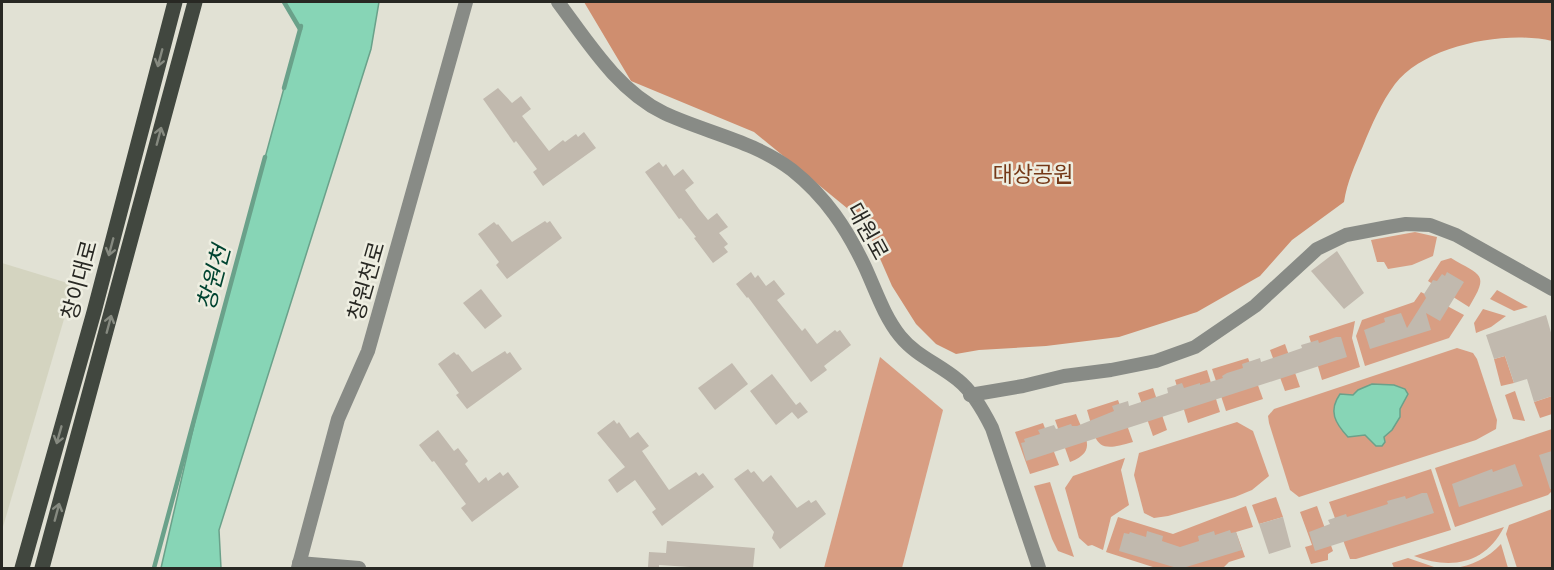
<svg xmlns="http://www.w3.org/2000/svg" width="1554" height="570" viewBox="0 0 1554 570" font-family="Signika,'Noto Sans KR',sans-serif">
	<style>
		.built { fill: #d4d4c0 }
		.green { fill: #d89e83 }
		.forest { fill: #cf8e6f }
		.water { fill: #87d5b6; stroke: #6aa18a; stroke-width: 1.5 }
		.lines { fill: none; stroke-linecap: round; stroke-linejoin: round }
		.stream { stroke: #6aa18a; stroke-width: 4.5 }
		.building { fill: #c1b9ae }
		.minor { stroke: #888b86; stroke-width: 14 }
		.major { stroke: #41473f; stroke-width: 15 }
		.oneway { stroke: #868a80 }
		.labels { text-anchor: middle; stroke-width: 5; stroke-linejoin: round; paint-order: stroke }
		.park-label { font-size: 22px; fill: #753918; stroke: #eeeee1 }
		.street-label { font-size: 22px; fill: #282823; stroke: #eeeee1 }
		.water-label { font-size: 24px; font-style: italic; fill: #004431; stroke: #eeeee1 }
	</style>
	<rect width="100%" height="100%" fill="#e1e1d4"/>
	<path class="built" d="M2 263 74 285 2 530Z"/>
	<g class="green">
		<path d="M1415 232 1437 237 1433 256 1412 265 1388 269 1384 262H1377L1371 240Z"/>
		<path d="M1451 258C1481 276 1490 273 1469 307L1428 281 1441 261Z"/>
		<path d="M1497 290 1528 307 1514 311 1490 299Z"/>
		<path d="M1421 292 1464 315 1449 338 1365 366 1356 336 1362 320 1414 302Z"/>
		<path d="M1483 309 1506 316 1491 327 1476 333 1474 323Z"/>
		<path d="M1355 321 1352 338 1360 367 1322 380 1309 336Z"/>
		<path d="M1285 344 1300 387 1285 391 1270 350Z"/>
		<path d="M1457 348 1473 353 1477 359 1497 420 1496 429 1476 440 1299 497 1290 490 1269 423 1268 416 1274 409Z"/>
		<path d="M1505 356 1514 383 1501 386 1494 359Z"/>
		<path d="M880 357 943 410 902 568H824Z"/>
		<path d="M1248 358 1263 399 1226 411 1212 369Z"/>
		<path d="M1207 370 1220 412 1188 423 1175 380Z"/>
		<path d="M1153 388 1167 430 1153 436 1138 393Z"/>
		<path d="M1515 391 1525 421 1513 419 1505 395Z"/>
		<path d="M1552 396V414L1540 418 1534 402Z"/>
		<path d="M1118 400 1133 442C1094 454 1097 443 1087 410Z"/>
		<path d="M1076 414C1084 436 1099 451 1070 462L1055 420Z"/>
		<path d="M1237 422 1253 431 1269 476 1252 490 1235 497 1168 516 1154 518 1144 513 1134 475 1139 453Z"/>
		<path d="M1043 423 1059 465 1030 474 1015 432Z"/>
		<path d="M1552 429V491L1548 495 1455 527 1435 468Z"/>
		<path d="M1125 458 1121 470 1129 505 1111 517 1103 550 1092 545 1088 546 1079 538 1065 488 1073 476Z"/>
		<path d="M1431 469 1451 530 1356 559H1350L1329 502Z"/>
		<path d="M1050 482 1074 557 1058 551 1052 539 1034 486Z"/>
		<path d="M1276 497 1283 517 1259 524 1252 505Z"/>
		<path d="M1246 506 1253 527 1236 532 1245 557 1229 562 1223 568H1156L1106 552 1118 517 1173 534Z"/>
		<path d="M1317 506 1333 551 1328 554V560L1311 564 1305 547 1312 545 1300 512Z"/>
		<path d="M1552 509V568H1517L1506 534 1509 525Z"/>
		<path d="M1504 527C1485 564 1451 570 1414 556Z"/>
		<path d="M1501 544 1508 568H1454C1471 566 1488 558 1501 544Z"/>
		<path d="M1408 558 1437 568H1394L1392 563Z"/>
	</g>
	<path class="forest" d="M584 2H1552V41C1506 30 1425 45 1395 84 1381 103 1372 124 1363 146 1355 165 1347 182 1344 202L1292 240 1260 276 1197 312 1119 337 1046 346 979 350 956 354 936 344 916 324 892 286 864 222 754 132 631 81Z"/>
	<g class="water">
		<path d="M284 2H379L371 49 219 530 221 568H161L202 390 300 29Z"/>
		<path d="M1372 384 1394 385 1405 389 1408 394 1400 409V417L1392 430 1384 437 1385 442 1382 446H1376L1365 435 1348 437C1335 423 1328 411 1340 394L1353 395 1358 390Z"/>
	</g>
	<g class="lines">
		<g class="stream">
			<path d="M284 2 300 29"/>
			<path d="M284 88 301 26"/>
			<path d="M154 568 265 157"/>
		</g>
	</g>
	<g class="building">
		<path d="M498 88 512 103 521 96 531 109 522 116 549 151 563 140 565 142 576 134 578 137 584 132 596 148 543 186 533 172 537 169 516 141 514 143 483 99Z"/>
		<path d="M659 162 663 167 666 164 674 176 683 169 694 183 685 190 699 209 708 220 717 213 728 227 719 233 728 244 724 247 728 252 713 263 694 238 696 237 681 218 679 219 645 172Z"/>
		<path d="M545 221 547 223 550 221 562 238 507 279 496 265 499 262 478 234 494 222 497 225 498 224 512 242Z"/>
		<path d="M1337 251 1364 293 1344 309 1311 271Z"/>
		<path d="M751 272 755 278 758 275 766 286 774 280 785 294 777 300 802 331 805 328 817 344 835 330 837 332 840 330 851 345 824 366 827 370 811 382 748 297 747 298 736 284Z"/>
		<path d="M1447 272 1464 282 1440 321 1426 313 1431 330 1370 349 1364 330 1385 322 1384 318 1401 313 1407 328 1426 298 1424 294 1433 280 1437 281 1442 274 1445 276Z"/>
		<path d="M481 289 502 316 485 329 463 303Z"/>
		<path d="M1546 315 1552 336V396L1534 402 1527 379 1514 383 1505 356 1494 359 1486 335Z"/>
		<path d="M1336 337H1341L1347 357 1026 461 1021 443 1025 442 1024 439 1040 434 1038 430 1054 425 1056 429 1071 424 1072 426H1077L1114 411 1112 406 1128 401 1129 406 1168 393 1167 388 1182 383 1184 388 1200 383V385L1223 378 1222 376 1227 373 1243 368 1242 364 1260 358 1261 362 1302 348 1301 345 1318 340 1319 343Z"/>
		<path d="M505 351 507 354 510 352 522 369 467 409 456 395 459 393 438 364 454 352 457 355 458 354 472 372Z"/>
		<path d="M732 363 748 384 715 410 698 388Z"/>
		<path d="M772 374 796 405 800 402 808 412 798 419 792 412 776 425 750 391Z"/>
		<path d="M614 420 617 424 619 422 630 438 638 432 649 446 642 451 669 490 696 472 699 476 703 473 714 487 662 526 652 512 656 509 635 480 617 493 608 480 625 467 597 433Z"/>
		<path d="M438 430 454 451 458 448 468 461 465 464 479 483 486 477 488 481 500 472 503 476 508 472 519 487 472 522 461 508 466 504 434 461 432 462 419 445Z"/>
		<path d="M1552 451V489H1550L1539 455Z"/>
		<path d="M1515 464 1523 486 1459 507 1452 484 1492 469 1493 472Z"/>
		<path d="M748 469 751 473 754 471 763 482 771 475 797 508 809 500 811 503 816 500 826 514 780 549 772 538 774 532 734 479Z"/>
		<path d="M1422 493H1427L1434 513 1315 551 1309 532 1330 524 1328 520 1346 514 1347 517 1388 504 1387 501 1405 496 1406 499Z"/>
		<path d="M1283 517 1291 547 1269 554 1259 524Z"/>
		<path d="M1230 530 1231 533 1236 532 1242 550 1183 568H1177L1119 551 1124 533 1129 534 1130 532 1146 537 1147 531 1163 536 1162 541 1180 547 1199 541 1198 536 1214 531 1215 535Z"/>
		<path d="M667 541 755 548 753 568H705L659 565V568L648 567 649 552 666 553Z"/>
	</g>
	<g class="lines">
		<g class="minor">
			<path d="M558 2C588 42 617 90 664 113 707 133 754 141 792 170 826 197 847 229 865 267 876 291 884 316 900 336 916 356 939 364 958 380 972 391 984 412 992 428L1039 568"/>
			<path d="M970 395 1023 386 1064 376 1111 370 1156 361 1195 347 1255 306 1317 249 1346 235 1388 227 1406 224 1430 225 1456 235 1552 289"/>
			<path d="M299 563 359 568"/>
			<path d="M298 568 338 419 368 351 466 2"/>
		</g>
		<g class="major">
			<path d="M22 568 94 312 175 2"/>
			<path d="M42 568 195 2"/>
		</g>
	</g>
	<defs><path id="oneway-shaft" d="M-6 0H5M1.5-3L5.5 0L1.5 3" fill="none" stroke-width="1.6" stroke-linecap="round" stroke-linejoin="round" transform="scale(1.5)"/></defs>
	<g class="oneway">
		<use href="#oneway-shaft" transform="translate(160 58) rotate(105)"/>
		<use href="#oneway-shaft" transform="translate(159 136) rotate(-75)"/>
		<use href="#oneway-shaft" transform="translate(111 247) rotate(105)"/>
		<use href="#oneway-shaft" transform="translate(109 324) rotate(-75)"/>
		<use href="#oneway-shaft" transform="translate(59 435) rotate(106)"/>
		<use href="#oneway-shaft" transform="translate(57 512) rotate(-75)"/>
	</g>
	<g class="labels">
		<g class="park-label">
			<text x="1033" y="182">대상공원</text>
		</g>
		<g class="street-label">
			<text transform="translate(868 231) rotate(61)" y="8">대원로</text>
			<text transform="translate(79 280) rotate(-75)" y="8">창이대로</text>
			<text transform="translate(366 281) rotate(-74)" y="8">창원천로</text>
		</g>
		<g class="water-label">
			<text transform="translate(214 278) rotate(-75)" y="8">창원천</text>
		</g>
	</g>
	<rect width="1554" height="570" fill="none" stroke="#282823" stroke-width="6"/>
</svg>
